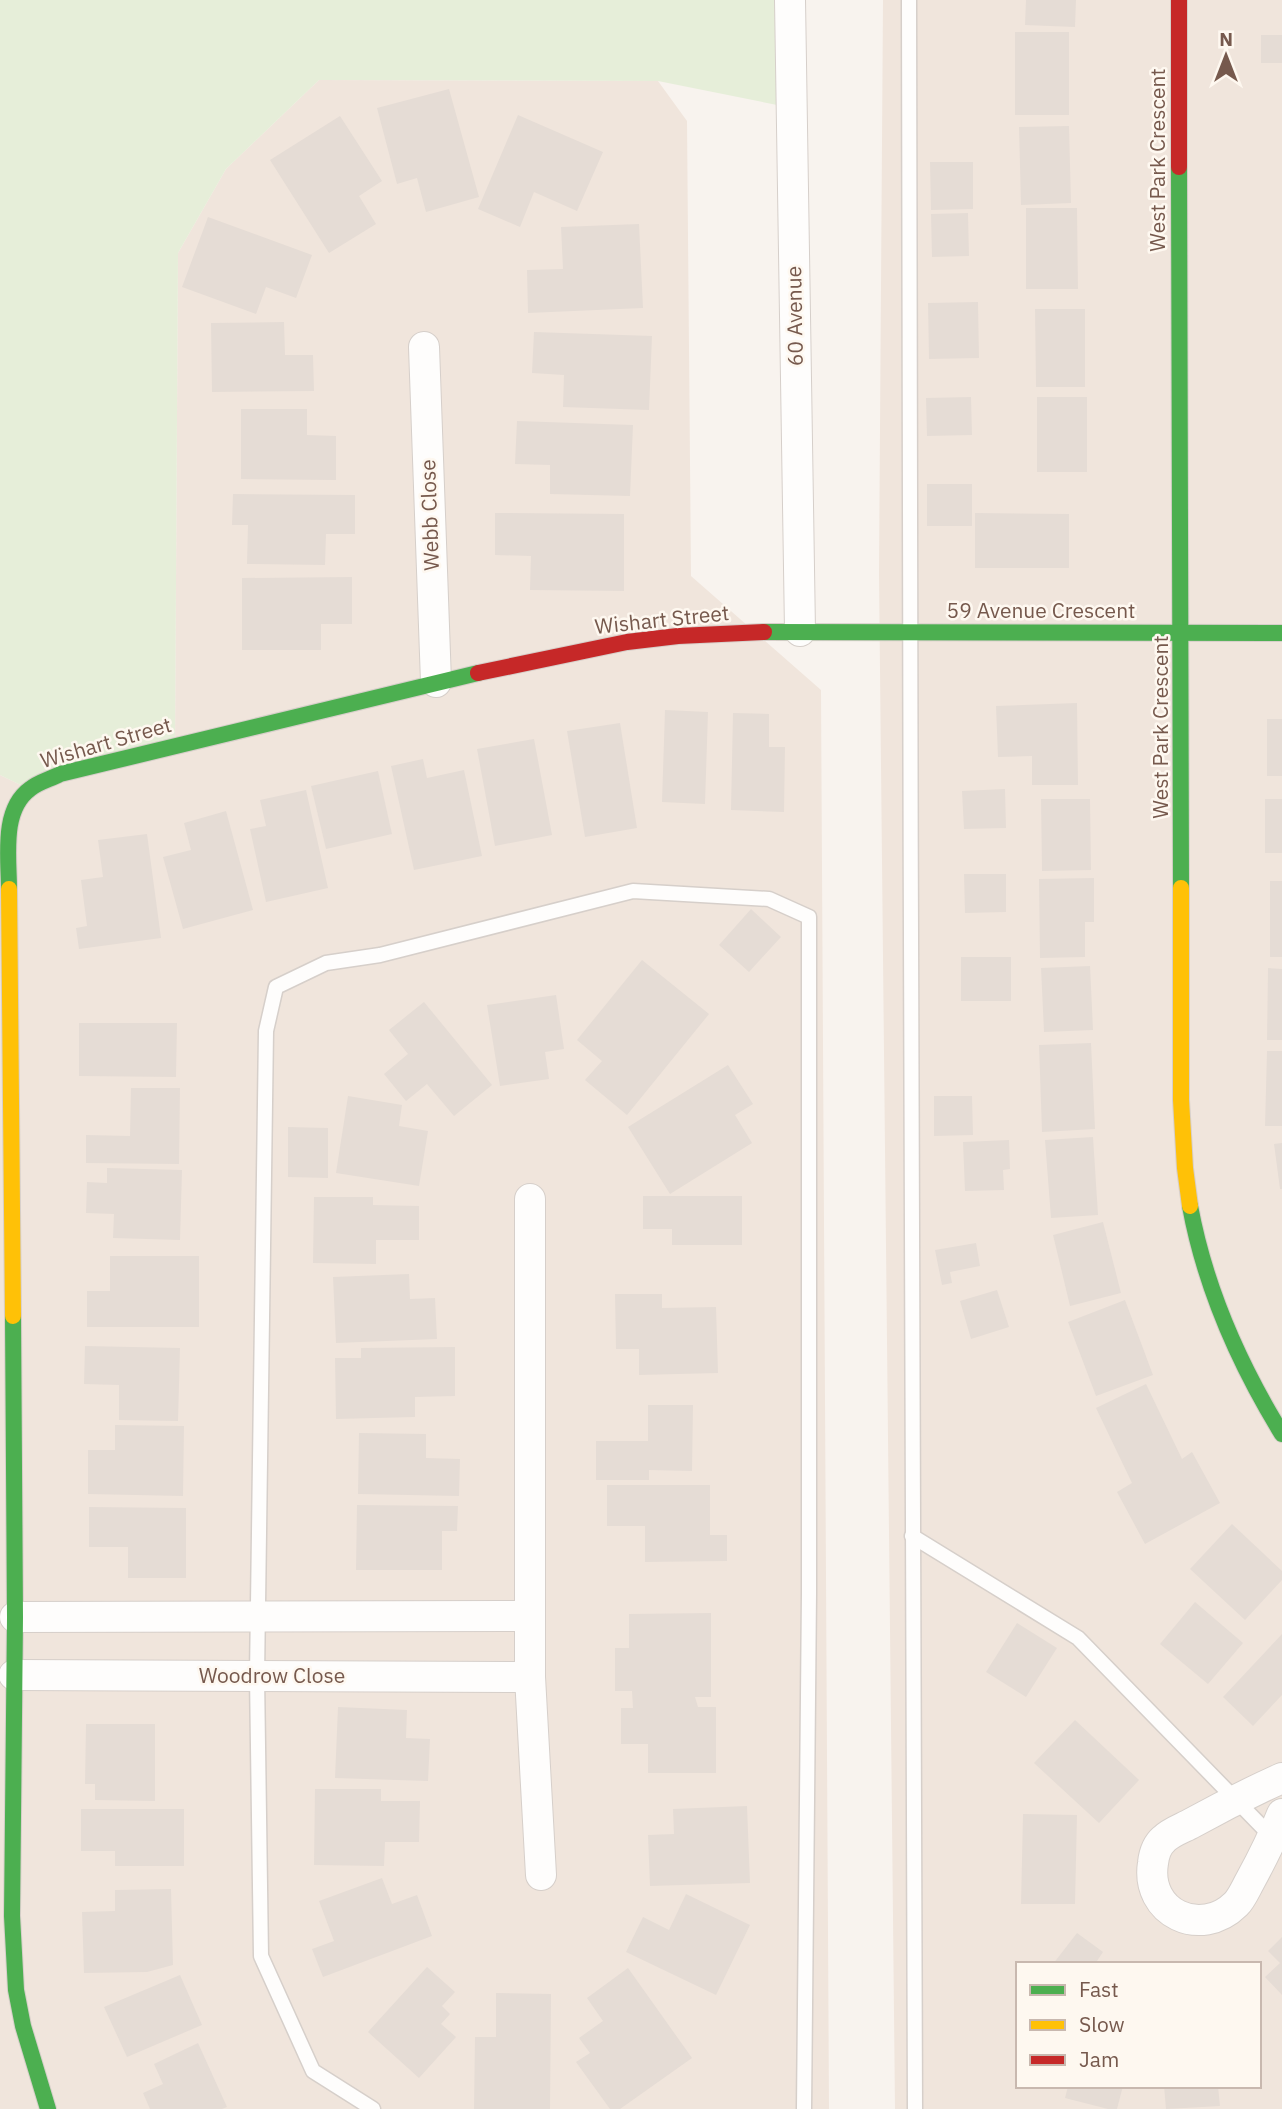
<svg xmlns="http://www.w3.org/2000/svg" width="1282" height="2109" viewBox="0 0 1282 2109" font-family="'IBM Plex Sans',sans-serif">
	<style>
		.residential { fill: #f0e5dc; fill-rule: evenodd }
		.green { fill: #e6eed9 }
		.building { fill: #e5dcd5 }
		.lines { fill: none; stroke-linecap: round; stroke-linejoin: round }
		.lane-casing { stroke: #d6cfca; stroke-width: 17 }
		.street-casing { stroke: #d6cfca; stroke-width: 32 }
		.fast-casing { stroke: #d7cfca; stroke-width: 18 }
		.slow-casing { stroke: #d7cfca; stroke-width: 18 }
		.jam-casing { stroke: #d7cfca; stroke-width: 18 }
		.lane { stroke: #fefdfc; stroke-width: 14 }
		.street { stroke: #fefdfc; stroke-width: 30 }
		.fast { stroke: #4caf50; stroke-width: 16 }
		.slow { stroke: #ffc107; stroke-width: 16 }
		.jam { stroke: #c62828; stroke-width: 16 }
		.labels { text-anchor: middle; stroke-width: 5; stroke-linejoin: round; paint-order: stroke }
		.street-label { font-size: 21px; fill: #76594d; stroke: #fef8f0 }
	</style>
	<rect width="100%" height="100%" fill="#f8f3ee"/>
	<g class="residential">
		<path d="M883 0H1282V2109H895L879 573ZM1018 1964H1259V2086H1018Z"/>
		<path d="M319 80 658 81 687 121 691 576 821 690 829 2109H0V775L29 789 175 745 178 253 226 169Z"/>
	</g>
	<path class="green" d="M0 0H790L792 108 658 81 319 80 226 169 178 253 175 745 29 789 0 775Z"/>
	<g class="building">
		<path d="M1026 0H1076L1075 27 1025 25Z"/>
		<rect x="1015" y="32" width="54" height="83"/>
		<rect x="1261" y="35" width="21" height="28"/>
		<path d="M449 89 479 197 426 212 417 178 397 184 377 108Z"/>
		<path d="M518 115 603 152 577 211 534 192 520 227 478 209Z"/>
		<path d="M340 116 382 181 359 196 376 224 329 253 270 160Z"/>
		<path d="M1069 126 1071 203 1021 205 1019 127Z"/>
		<path d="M930 162H973V209L931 210Z"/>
		<path d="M1026 208H1077L1078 289H1026Z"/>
		<path d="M968 213 969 256 932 257 931 214Z"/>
		<path d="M208 217 312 255 296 298 266 287 256 314 182 287Z"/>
		<path d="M639 224 643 308 528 313 527 270 563 269 561 227Z"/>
		<path d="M978 302 979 358 929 359 928 303Z"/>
		<path d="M1035 309H1085V387H1036Z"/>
		<path d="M284 322 285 355H313L314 391 212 392 211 323Z"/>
		<path d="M534 332 652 336 649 410 563 407 564 375 532 373Z"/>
		<path d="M971 397 972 435 927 436 926 398Z"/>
		<rect x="1037" y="397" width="50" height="75"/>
		<path d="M241 409H307V435L336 436V480L241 479Z"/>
		<path d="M517 421 633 425 630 496 550 494V465L515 464Z"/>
		<rect x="927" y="484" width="45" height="42"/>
		<path d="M233 494 355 495V534H326L325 565 247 564 248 525H232Z"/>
		<path d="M495 513 624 514V591L530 590 531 556 495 555Z"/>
		<path d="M975 513 1069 514V568H975Z"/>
		<path d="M352 577V624H321V650H242V578Z"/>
		<path d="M1077 703 1078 785H1032V756L998 757 996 706Z"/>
		<path d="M665 710 708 712 705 804 662 802Z"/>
		<path d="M733 713 769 714V747H785L784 812 731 810Z"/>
		<rect x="1267" y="719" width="15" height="57"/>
		<path d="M620 723 637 828 585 837 567 731Z"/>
		<path d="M534 739 552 835 495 846 477 749Z"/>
		<path d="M423 759 427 778 464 770 482 856 414 870 391 766Z"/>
		<path d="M378 771 392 834 326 849 311 786Z"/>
		<path d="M1005 789 1006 828 964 829 962 791Z"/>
		<path d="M306 790 328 888 266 902 250 829 266 826 260 800Z"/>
		<path d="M1041 799H1090L1091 870 1042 871Z"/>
		<rect x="1265" y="799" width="17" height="54"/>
		<path d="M226 811 253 910 183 929 163 857 191 850 184 823Z"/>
		<path d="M147 834 161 938 79 949 76 928 87 926 81 880 103 877 98 840Z"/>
		<path d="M964 874H1006V912L965 913Z"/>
		<path d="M1094 878V922H1085V957L1040 958 1039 879Z"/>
		<rect x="1270" y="881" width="12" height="76"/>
		<path d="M751 909 781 937 749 972 719 945Z"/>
		<rect x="961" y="957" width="50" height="44"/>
		<path d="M642 960 709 1014 627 1115 585 1080 602 1061 577 1040Z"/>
		<path d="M1090 966 1093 1030 1044 1032 1041 968Z"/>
		<path d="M1268 968 1282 969V1040H1267Z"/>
		<path d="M556 995 564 1049 545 1052 549 1079 500 1086 487 1005Z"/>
		<path d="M424 1002 492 1085 454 1116 427 1084 406 1101 384 1074 408 1054 389 1030Z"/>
		<path d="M79 1023H177L176 1077 79 1076Z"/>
		<path d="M1091 1043 1095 1129 1042 1132 1039 1045Z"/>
		<path d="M1267 1051H1282V1126H1265Z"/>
		<path d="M728 1065 753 1104 735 1115 752 1143 670 1194 628 1127Z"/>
		<path d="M131 1088H180L179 1164 86 1163V1135L130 1136Z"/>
		<path d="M348 1096 402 1105 399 1126 428 1131 419 1186 336 1173Z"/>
		<path d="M934 1096H972L973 1135 934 1136Z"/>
		<path d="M288 1127 328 1128V1178L288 1177Z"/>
		<path d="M1093 1137 1098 1215 1051 1218 1045 1140Z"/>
		<path d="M1009 1140 1010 1169 1003 1170 1004 1190 965 1191 963 1142Z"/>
		<path d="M1282 1143V1189H1280L1274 1144Z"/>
		<path d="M107 1168 182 1170 180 1240 113 1238 114 1214 86 1213 87 1182 107 1183Z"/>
		<path d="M643 1196H742V1245H672V1229H643Z"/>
		<path d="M314 1197H373V1205L419 1206V1240H376V1264L313 1263Z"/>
		<path d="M1103 1222 1121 1293 1070 1306 1053 1235Z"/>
		<path d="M976 1243 980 1266 950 1272 952 1283 942 1285 935 1250Z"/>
		<path d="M110 1256H199V1327H87V1291H110Z"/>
		<path d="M409 1274 410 1299 435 1298 437 1339 336 1343 333 1277Z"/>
		<path d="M997 1290 1009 1327 971 1339 960 1301Z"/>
		<path d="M615 1294H662V1308L716 1307 718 1373 639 1375V1349H616Z"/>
		<path d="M1125 1300 1153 1375 1096 1396 1068 1322Z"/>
		<path d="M85 1346 180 1348 178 1421 119 1420V1385L84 1384Z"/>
		<path d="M455 1347V1396L415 1397V1417L336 1419 335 1358H361V1348Z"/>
		<path d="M1146 1384 1182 1459 1192 1452 1220 1503 1145 1544 1117 1492 1132 1483 1096 1408Z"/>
		<path d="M648 1405H693L692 1471 649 1470V1480H596V1441H648Z"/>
		<path d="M115 1425 184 1426 183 1496 88 1494V1450H115Z"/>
		<path d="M359 1433 426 1434V1458L460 1459 459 1496 358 1494Z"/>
		<path d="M607 1485H710V1535H727V1561L645 1562V1526H607Z"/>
		<path d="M357 1505 458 1506 457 1531H442V1570H356Z"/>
		<path d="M89 1507 186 1508V1578H128V1547H89Z"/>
		<path d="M1232 1524 1282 1571V1580L1245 1620 1190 1569Z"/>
		<path d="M1195 1602 1243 1643 1208 1684 1160 1644Z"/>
		<path d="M711 1613V1697H695L698 1707H716V1773H648V1744H621V1708H633L632 1691H615V1648H629V1614Z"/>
		<path d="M1017 1623 1057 1648 1026 1697 986 1672Z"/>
		<path d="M1282 1634V1695L1253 1726 1223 1697Z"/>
		<path d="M338 1707 407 1710 406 1738 430 1739 428 1781 335 1778Z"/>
		<path d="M1075 1720 1139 1780 1099 1823 1034 1763Z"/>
		<path d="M86 1724H155V1801L95 1800V1784H85Z"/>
		<path d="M315 1789H381V1801H420L419 1842H385L384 1866 314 1865Z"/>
		<path d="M747 1806 750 1883 650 1886 648 1835 674 1834 673 1809Z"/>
		<path d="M81 1809H184V1866H115V1851H81Z"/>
		<path d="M1023 1814 1077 1815 1075 1904H1021Z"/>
		<path d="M382 1878 392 1904 417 1895 432 1936 323 1977 312 1949 334 1941 319 1901Z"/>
		<path d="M171 1889 173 1965 147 1972 84 1973 82 1912 115 1911V1890Z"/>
		<path d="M686 1894 750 1925 716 1995 626 1952 643 1917 669 1930Z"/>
		<path d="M1077 1933 1103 1952 1095 1964H1053Z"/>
		<path d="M1282 1937V1995L1265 1977 1280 1963 1268 1951Z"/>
		<path d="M427 1967 455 1992 442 2006 450 2014 441 2024 456 2037 419 2078 368 2032Z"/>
		<path d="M628 1968 692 2058 620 2109H610L576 2062 590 2053 579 2038 603 2021 587 1998Z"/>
		<path d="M180 1975 202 2025 127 2057 104 2007Z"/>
		<path d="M496 1993 551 1994 550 2109H474L475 2037H496Z"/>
		<path d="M198 2043 227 2107 222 2109H150L143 2093 163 2084 154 2064Z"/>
		<path d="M1068 2086H1123L1117 2109H1108L1065 2098Z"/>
		<path d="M1164 2086H1218L1220 2106 1166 2109Z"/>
	</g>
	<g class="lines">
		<defs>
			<g id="lane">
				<path d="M909 0C912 703 909 1406 915 2109"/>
				<path d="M912 1536 1078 1638 1273 1838"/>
				<path d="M373 2109 313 2071 261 1956 257 1676 266 1031 276 987 326 963 380 955 633 891 769 899 809 917V1593L804 2109"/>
			</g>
			<g id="street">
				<path d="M790 0 800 631"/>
				<path d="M424 347 436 682"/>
				<path d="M530 1199V1677L541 1875"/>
				<path d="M15 1617 530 1616"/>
				<path d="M14 1675 530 1677"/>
				<path d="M1282 1778C1251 1792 1221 1807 1192 1823 1183 1828 1171 1832 1164 1839 1157 1845 1154 1854 1153 1863 1145 1913 1201 1939 1236 1904 1242 1898 1246 1888 1250 1881 1262 1859 1273 1837 1282 1814"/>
			</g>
			<g id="fast">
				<path d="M1179 167 1181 888"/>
				<path d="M764 632 1282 633"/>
				<path d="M9 889C9 858 1 810 30 789 38 782 51 779 60 774L478 673"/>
				<path d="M1190 1206C1205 1287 1239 1364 1282 1434"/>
				<path d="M13 1316 15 1617 12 1916 16 1990 23 2026 48 2109"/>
			</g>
			<g id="slow">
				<path d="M1181 888V1100L1185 1168 1190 1206"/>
				<path d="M9 889 13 1316"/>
			</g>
			<g id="jam">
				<path d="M1179 0V167"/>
				<path d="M478 673 627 642 678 636 764 632"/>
			</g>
		</defs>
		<use href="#lane" class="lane-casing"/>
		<use href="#street" class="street-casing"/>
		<use href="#fast" class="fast-casing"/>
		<use href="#slow" class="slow-casing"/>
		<use href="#jam" class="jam-casing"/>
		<use href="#lane" class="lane"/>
		<use href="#street" class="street"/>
		<use href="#fast" class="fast"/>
		<use href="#slow" class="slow"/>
		<use href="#jam" class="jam"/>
	</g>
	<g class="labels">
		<g class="street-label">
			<text transform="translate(1158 160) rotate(-90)" y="7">West Park Crescent</text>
			<text transform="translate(795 316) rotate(-91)" y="7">60 Avenue</text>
			<text transform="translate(430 515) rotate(-92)" y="7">Webb Close</text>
			<text x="1041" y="618">59 Avenue Crescent</text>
			<text transform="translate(662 620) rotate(-6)" y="7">Wishart Street</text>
			<text transform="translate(1161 727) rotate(-90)" y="7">West Park Crescent</text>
			<text transform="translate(106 743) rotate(-16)" y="7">Wishart Street</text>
			<text x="272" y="1683">Woodrow Close</text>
		</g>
	</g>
	<rect x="1016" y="1962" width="245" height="126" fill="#fef8f0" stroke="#c8b8af" stroke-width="2"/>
	<rect x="1030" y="1985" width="35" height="10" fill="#4caf50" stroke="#c8b8af" stroke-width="2"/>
	<text x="1079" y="1997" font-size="21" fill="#76594d">Fast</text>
	<rect x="1030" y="2020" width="35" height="10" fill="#ffc107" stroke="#c8b8af" stroke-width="2"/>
	<text x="1079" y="2032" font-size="21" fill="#76594d">Slow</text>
	<rect x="1030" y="2055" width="35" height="10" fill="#c62828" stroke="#c8b8af" stroke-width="2"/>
	<text x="1079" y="2067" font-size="21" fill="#76594d">Jam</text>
	<g transform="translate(1226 56)" stroke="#fef8f0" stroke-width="5" paint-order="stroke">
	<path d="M0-5L12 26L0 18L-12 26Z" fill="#76594d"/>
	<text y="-10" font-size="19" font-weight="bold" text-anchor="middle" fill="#76594d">N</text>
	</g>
</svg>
